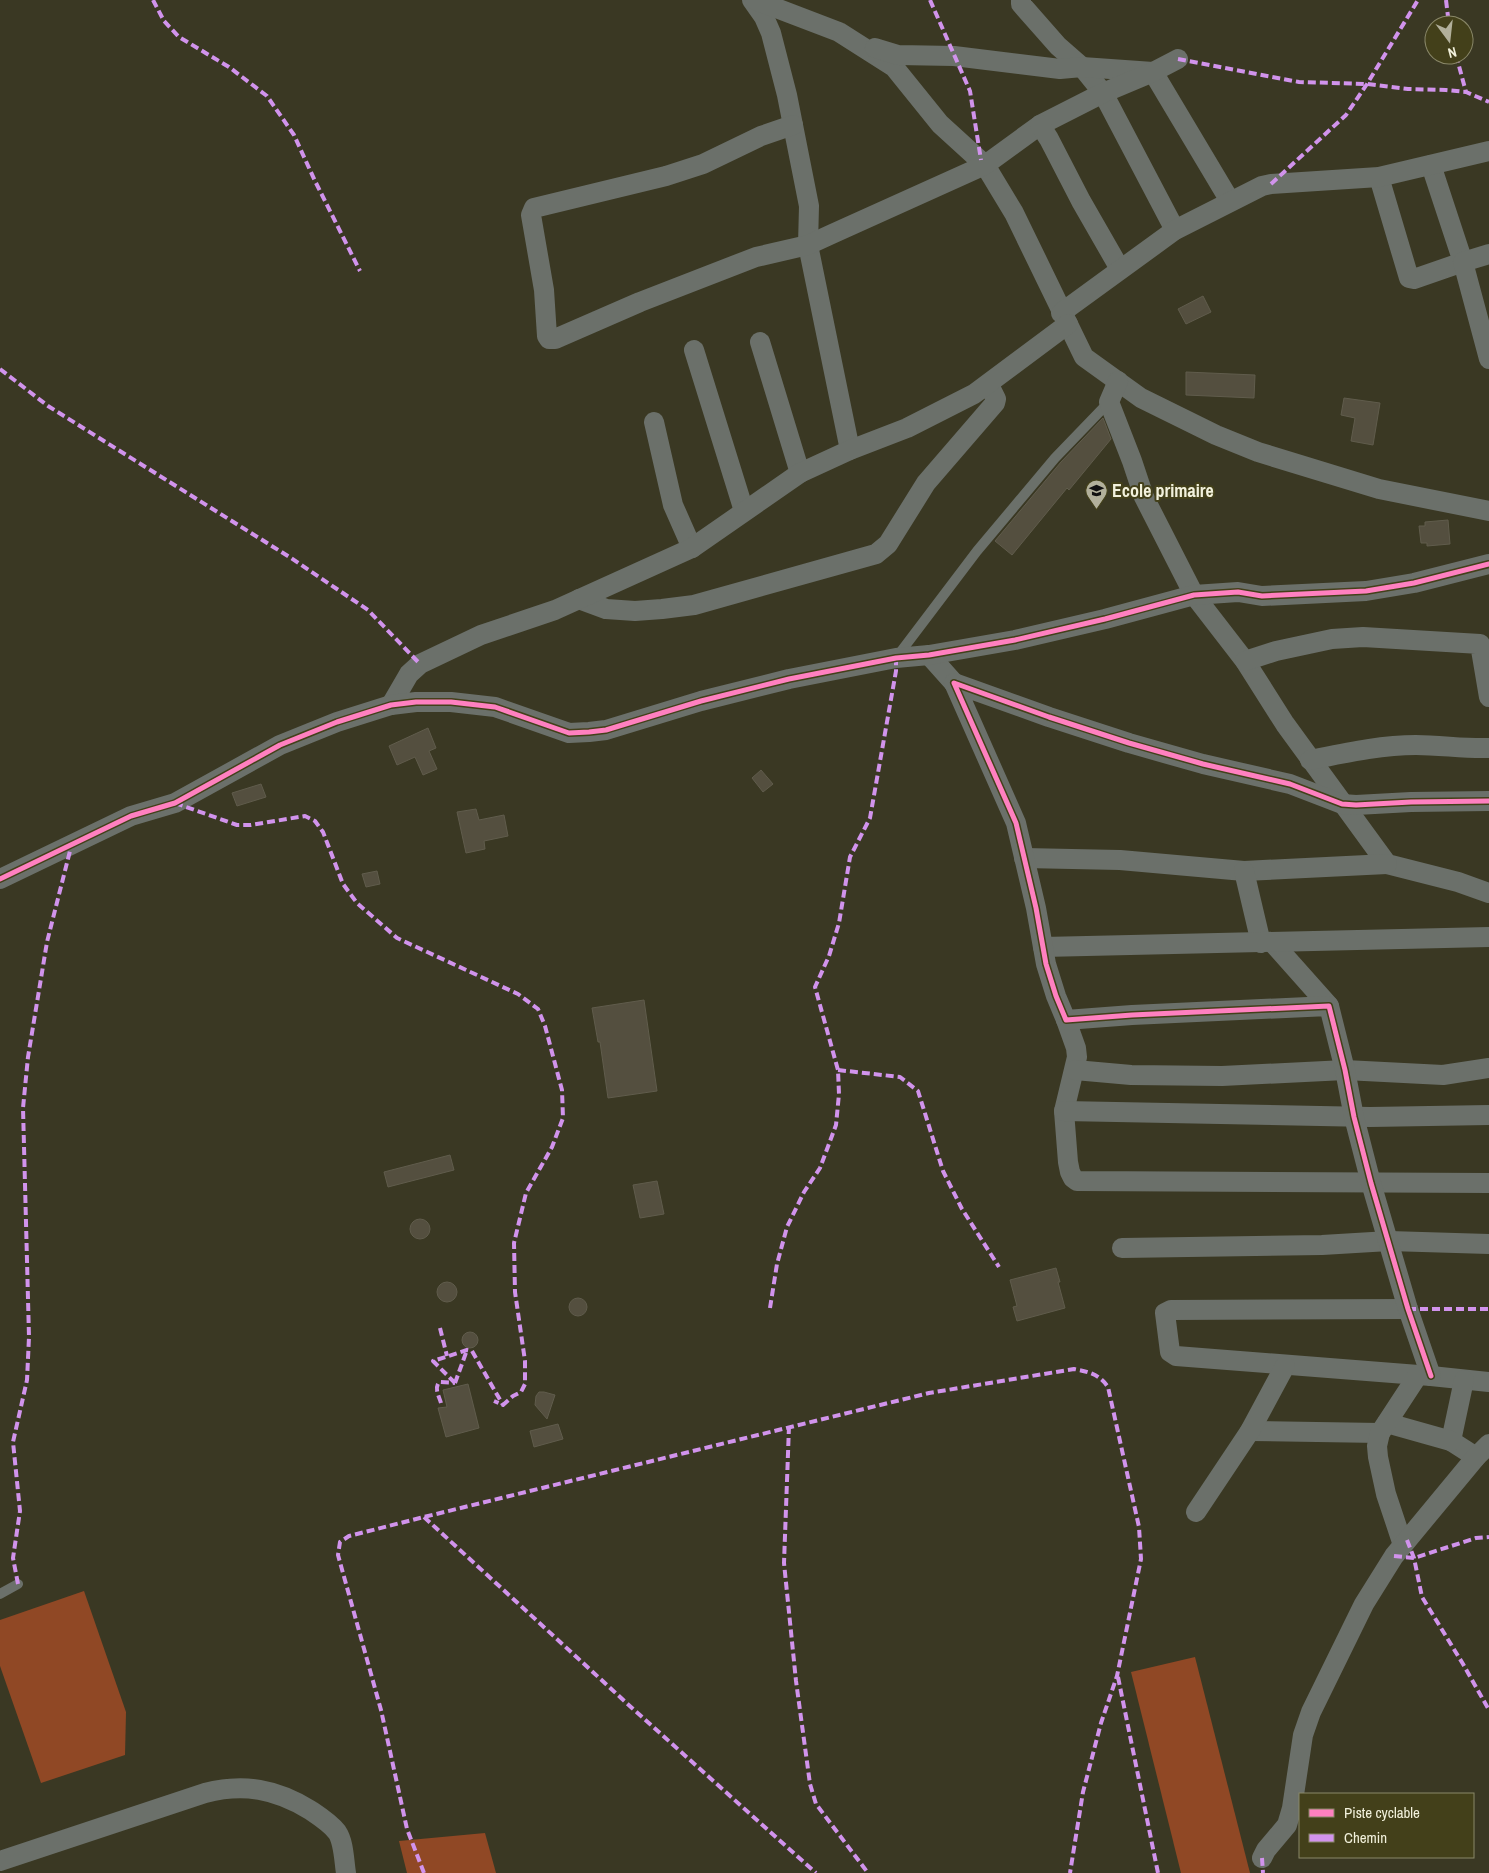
<svg xmlns="http://www.w3.org/2000/svg" width="1489" height="1873" viewBox="0 0 1489 1873" font-family="'Archivo Narrow',sans-serif">
	<style>
		.green { fill: #904825 }
		.building { fill: #544f3f; stroke: #605c4c }
		.lines { fill: none; stroke-linecap: round; stroke-linejoin: round }
		.service { stroke: #6b706a; stroke-width: 10 }
		.minor { stroke: #6b706a; stroke-width: 20 }
		.quiet { stroke: #d193ec; stroke-width: 4; stroke-dasharray: 8 4; stroke-linecap: butt }
		.cycleway-casing { stroke: #43401a; stroke-width: 8 }
		.cycleway { stroke: #ff80c0; stroke-width: 5 }
		.labels { text-anchor: middle; stroke-width: 4; stroke-linejoin: round; paint-order: stroke }
		.poi-label { font-size: 18px; font-weight: bold; fill: #f2f1dc; stroke: #43401a; text-anchor: start }
	</style>
	<rect width="100%" height="100%" fill="#3a3823"/>
	<g class="green">
		<path d="M84 1591 126 1712 125 1755 41 1783 0 1666V1620Z"/>
		<path d="M1195 1657 1250 1873H1181L1131 1672Z"/>
		<path d="M485 1833 496 1873H407L399 1841Z"/>
	</g>
	<g class="building">
		<path d="M1203 296 1211 312 1186 324 1178 309Z"/>
		<path d="M1186 372 1255 375 1254 398 1186 395Z"/>
		<path d="M1344 398 1380 403 1373 445 1351 441 1355 418 1341 415Z"/>
		<path d="M1103 418 1111 439 1069 490 1067 488 1012 555 995 541 1061 462Z"/>
		<path d="M1448 520 1450 544 1427 546V543H1421L1419 526H1425V522Z"/>
		<path d="M428 728 436 748 429 751 437 769 423 775 415 757 397 765 389 746Z"/>
		<path d="M761 770 773 784 763 792 752 778Z"/>
		<path d="M261 784 266 797 237 806 232 793Z"/>
		<path d="M476 809 479 820 504 815 508 836 484 841 485 849 466 853 457 812Z"/>
		<path d="M377 871 380 884 366 887 362 874Z"/>
		<path d="M644 1000 657 1091 608 1098 600 1042H598L592 1008Z"/>
		<path d="M450 1155 454 1170 388 1187 384 1172Z"/>
		<path d="M657 1181 664 1214 640 1218 633 1185Z"/>
		<circle cx="420" cy="1229" r="10"/>
		<path d="M1056 1268 1060 1282H1058L1065 1308 1017 1321 1013 1307 1017 1306 1010 1280Z"/>
		<circle cx="447" cy="1292" r="10"/>
		<circle cx="578" cy="1307" r="9"/>
		<circle cx="470" cy="1340" r="8"/>
		<path d="M468 1384 479 1428 446 1437 438 1408 447 1407 443 1390Z"/>
		<path d="M539 1392H544L555 1395 547 1419 535 1405 536 1396Z"/>
		<path d="M558 1424 563 1439 534 1447 530 1431Z"/>
	</g>
	<g class="lines">
		<g class="service">
			<path d="M896 658 977 551 1055 458 1109 402"/>
			<path d="M0 1594 18 1584"/>
		</g>
		<g class="minor">
			<path d="M752 0 764 17 771 33 787 95 809 206 808 245 850 450"/>
			<path d="M755 0 839 32 894 67 940 124 985 165 1014 213 1084 357 1141 398 1216 435 1258 452 1379 489 1489 511"/>
			<path d="M1021 0V4L1058 46 1082 67 1103 93 1175 230"/>
			<path d="M875 48 898 55 954 56 1060 69 1082 67 1153 72 1230 201"/>
			<path d="M793 125 761 136 703 164 666 176 534 208 531 215 544 290 547 336 549 339H555L640 302 756 257 808 245 832 234 985 165 1040 125 1103 93 1153 72 1178 59"/>
			<path d="M1040 125 1049 139 1081 201 1120 269"/>
			<path d="M1379 177 1409 278 1414 279 1463 262 1431 165"/>
			<path d="M1489 254 1463 262 1489 359"/>
			<path d="M1061 313 1175 230 1262 186 1271 184 1379 177 1489 151"/>
			<path d="M760 342 800 473"/>
			<path d="M694 350 744 511"/>
			<path d="M1118 381 1109 402 1132 461 1144 497 1194 595 1245 661 1285 724 1387 864 1458 882 1489 893"/>
			<path d="M654 422 673 505 692 548"/>
			<path d="M579 599 606 609 635 611 662 609 694 605 876 554 888 544 926 483 995 403 996 399 989 385"/>
			<path d="M929 655 954 683"/>
			<path d="M1245 661 1276 651 1332 639 1363 637 1480 644 1489 697"/>
			<path d="M391 705 409 674 420 664 481 635 555 610 692 548 800 473 850 450 907 428 974 394 1068 324"/>
			<path d="M1310 760C1345 753 1381 745 1416 745 1441 745 1465 749 1489 748"/>
			<path d="M1024 858 1120 860 1244 871 1387 864"/>
			<path d="M1244 871 1261 943"/>
			<path d="M0 879 131 816 175 803 280 745 337 722 391 705 416 702H451L495 707 569 733 589 732 606 730 701 701 789 679 896 658 929 655 1015 640 1105 619 1194 595 1238 592 1262 596 1366 591 1414 583 1489 564"/>
			<path d="M1272 942 1329 1006"/>
			<path d="M1043 947 1489 937"/>
			<path d="M1066 1020 1076 1048 1077 1057 1064 1111 1068 1162 1070 1172 1073 1178 1077 1181 1489 1183"/>
			<path d="M1075 1070 1131 1075 1222 1076 1345 1070 1443 1075 1489 1068"/>
			<path d="M1064 1111 1370 1117 1489 1115"/>
			<path d="M1122 1248 1322 1245 1389 1241 1489 1244"/>
			<path d="M1408 1309 1171 1310 1165 1313 1170 1352 1176 1356 1431 1376 1489 1382"/>
			<path d="M1431 1376 1408 1309 1371 1183 1354 1117 1345 1070 1329 1006 1132 1015 1066 1020 1056 996 1046 964 1036 908 1016 823 954 683 1049 717 1129 743 1203 764 1290 784 1342 804 1356 805 1411 802 1489 801"/>
			<path d="M1464 1380 1451 1441 1476 1457"/>
			<path d="M1387 1423 1451 1441"/>
			<path d="M1250 1431 1380 1433"/>
			<path d="M1196 1512 1250 1431 1285 1366"/>
			<path d="M1403 1545 1386 1494 1378 1457 1377 1446 1380 1433 1418 1375"/>
			<path d="M1262 1858 1266 1850 1287 1825 1292 1808 1303 1735 1311 1712 1364 1604 1394 1556 1476 1457 1489 1444"/>
			<path d="M0 1861 205 1793C244 1783 276 1789 310 1810 319 1816 330 1823 337 1832 344 1842 344 1861 346 1873"/>
		</g>
		<g class="quiet">
			<path d="M153 0 164 21 179 37 229 67 267 96 294 135 315 181 360 271"/>
			<path d="M930 0 970 91 981 160"/>
			<path d="M1446 0 1449 25"/>
			<path d="M1456 55 1466 92"/>
			<path d="M1178 59 1299 82 1367 84 1408 89 1446 90 1466 92 1489 102"/>
			<path d="M1271 184 1346 115 1367 84 1418 0"/>
			<path d="M0 369 48 406 291 558 368 610 420 664"/>
			<path d="M175 803 237 825H251L305 816 315 821 323 832 343 884 357 903 397 938 518 994 538 1009 545 1026 562 1090 563 1118 552 1147 526 1193 514 1243 515 1292 525 1361V1384L521 1392 513 1396 503 1405 494 1401"/>
			<path d="M838 1070 900 1077 918 1091 943 1171 962 1209 999 1267"/>
			<path d="M770 1308 777 1264 787 1227 804 1192 820 1168 836 1125 839 1094 838 1070 815 987 829 956 839 923 850 857 870 818 896 671V658"/>
			<path d="M1408 1309H1489"/>
			<path d="M440 1328 447 1356"/>
			<path d="M455 1383 433 1361 467 1350 472 1351 503 1405"/>
			<path d="M455 1383 467 1350"/>
			<path d="M441 1403C439 1396 434 1389 439 1382L455 1383"/>
			<path d="M789 1426 784 1563 796 1681 810 1784 816 1804 868 1873"/>
			<path d="M424 1517 632 1708 816 1873"/>
			<path d="M1407 1540 1414 1558 1422 1597 1463 1664 1489 1710"/>
			<path d="M1394 1556 1414 1558 1476 1538 1489 1537"/>
			<path d="M18 1584 13 1558 20 1511 13 1442 27 1380 29 1337 23 1108 28 1057 47 942 72 843"/>
			<path d="M1118 1677 1158 1873"/>
			<path d="M1262 1858 1263 1873"/>
			<path d="M424 1873 407 1829 381 1710 338 1555 340 1542 349 1536 424 1517 929 1393 1074 1369C1089 1372 1099 1374 1108 1387L1139 1527 1141 1559 1117 1676 1101 1723 1083 1792 1070 1873"/>
		</g>
		<defs>
			<g id="cycleway">
				<path d="M0 879 131 816 175 803 280 745 337 722 391 705 416 702H451L495 707 569 733 589 732 606 730 701 701 789 679 896 658 929 655 1015 640 1105 619 1194 595 1238 592 1262 596 1366 591 1414 583 1489 564"/>
				<path d="M1431 1376 1408 1309 1371 1183 1354 1117 1345 1070 1329 1006 1132 1015 1066 1020 1056 996 1046 964 1036 908 1016 823 954 683 1049 717 1129 743 1203 764 1290 784 1342 804 1356 805 1411 802 1489 801"/>
			</g>
		</defs>
		<use href="#cycleway" class="cycleway-casing"/>
		<use href="#cycleway" class="cycleway"/>
	</g>
	<defs>
		<symbol id="school-pin" viewBox="-11 -11 22 30"><path d="M0 17L-7.5 6A9.5 9.5 0 1 1 7.5 6Z" fill="#b2b09b" stroke="#43401a"/><path d="M0-5L7-2L0 1L-7-2ZM-4 1L0 2.5L4 1V4Q0 6-4 4Z" fill="#111"/></symbol>
	</defs>
	<g fill-rule="evenodd">
		<use href="#school-pin" x="1084" y="478" width="25" height="34"/>
	</g>
	<g class="labels">
		<g class="poi-label">
			<text x="1112" y="497">Ecole primaire</text>
		</g>
	</g>
	<rect x="1299" y="1793" width="175" height="65" fill="#43401a" stroke="#898768"/>
	<rect x="1309" y="1809" width="25" height="8" fill="#ff80c0" stroke="#898768"/>
	<text x="1344" y="1818" font-size="15" fill="#f2f1dc">Piste cyclable</text>
	<rect x="1309" y="1834" width="25" height="8" fill="#d193ec" stroke="#898768"/>
	<text x="1344" y="1843" font-size="15" fill="#f2f1dc">Chemin</text>
	<g transform="translate(1449 40) rotate(165)"><circle r="24" fill="#43401a" stroke="#898768"/>
	<path d="M0-4L9 19L0 12L-9 19Z" fill="#b2b09b"/>
	<text y="-8" font-size="14" font-weight="bold" text-anchor="middle" fill="#f2f1dc">N</text>
	</g>
</svg>
